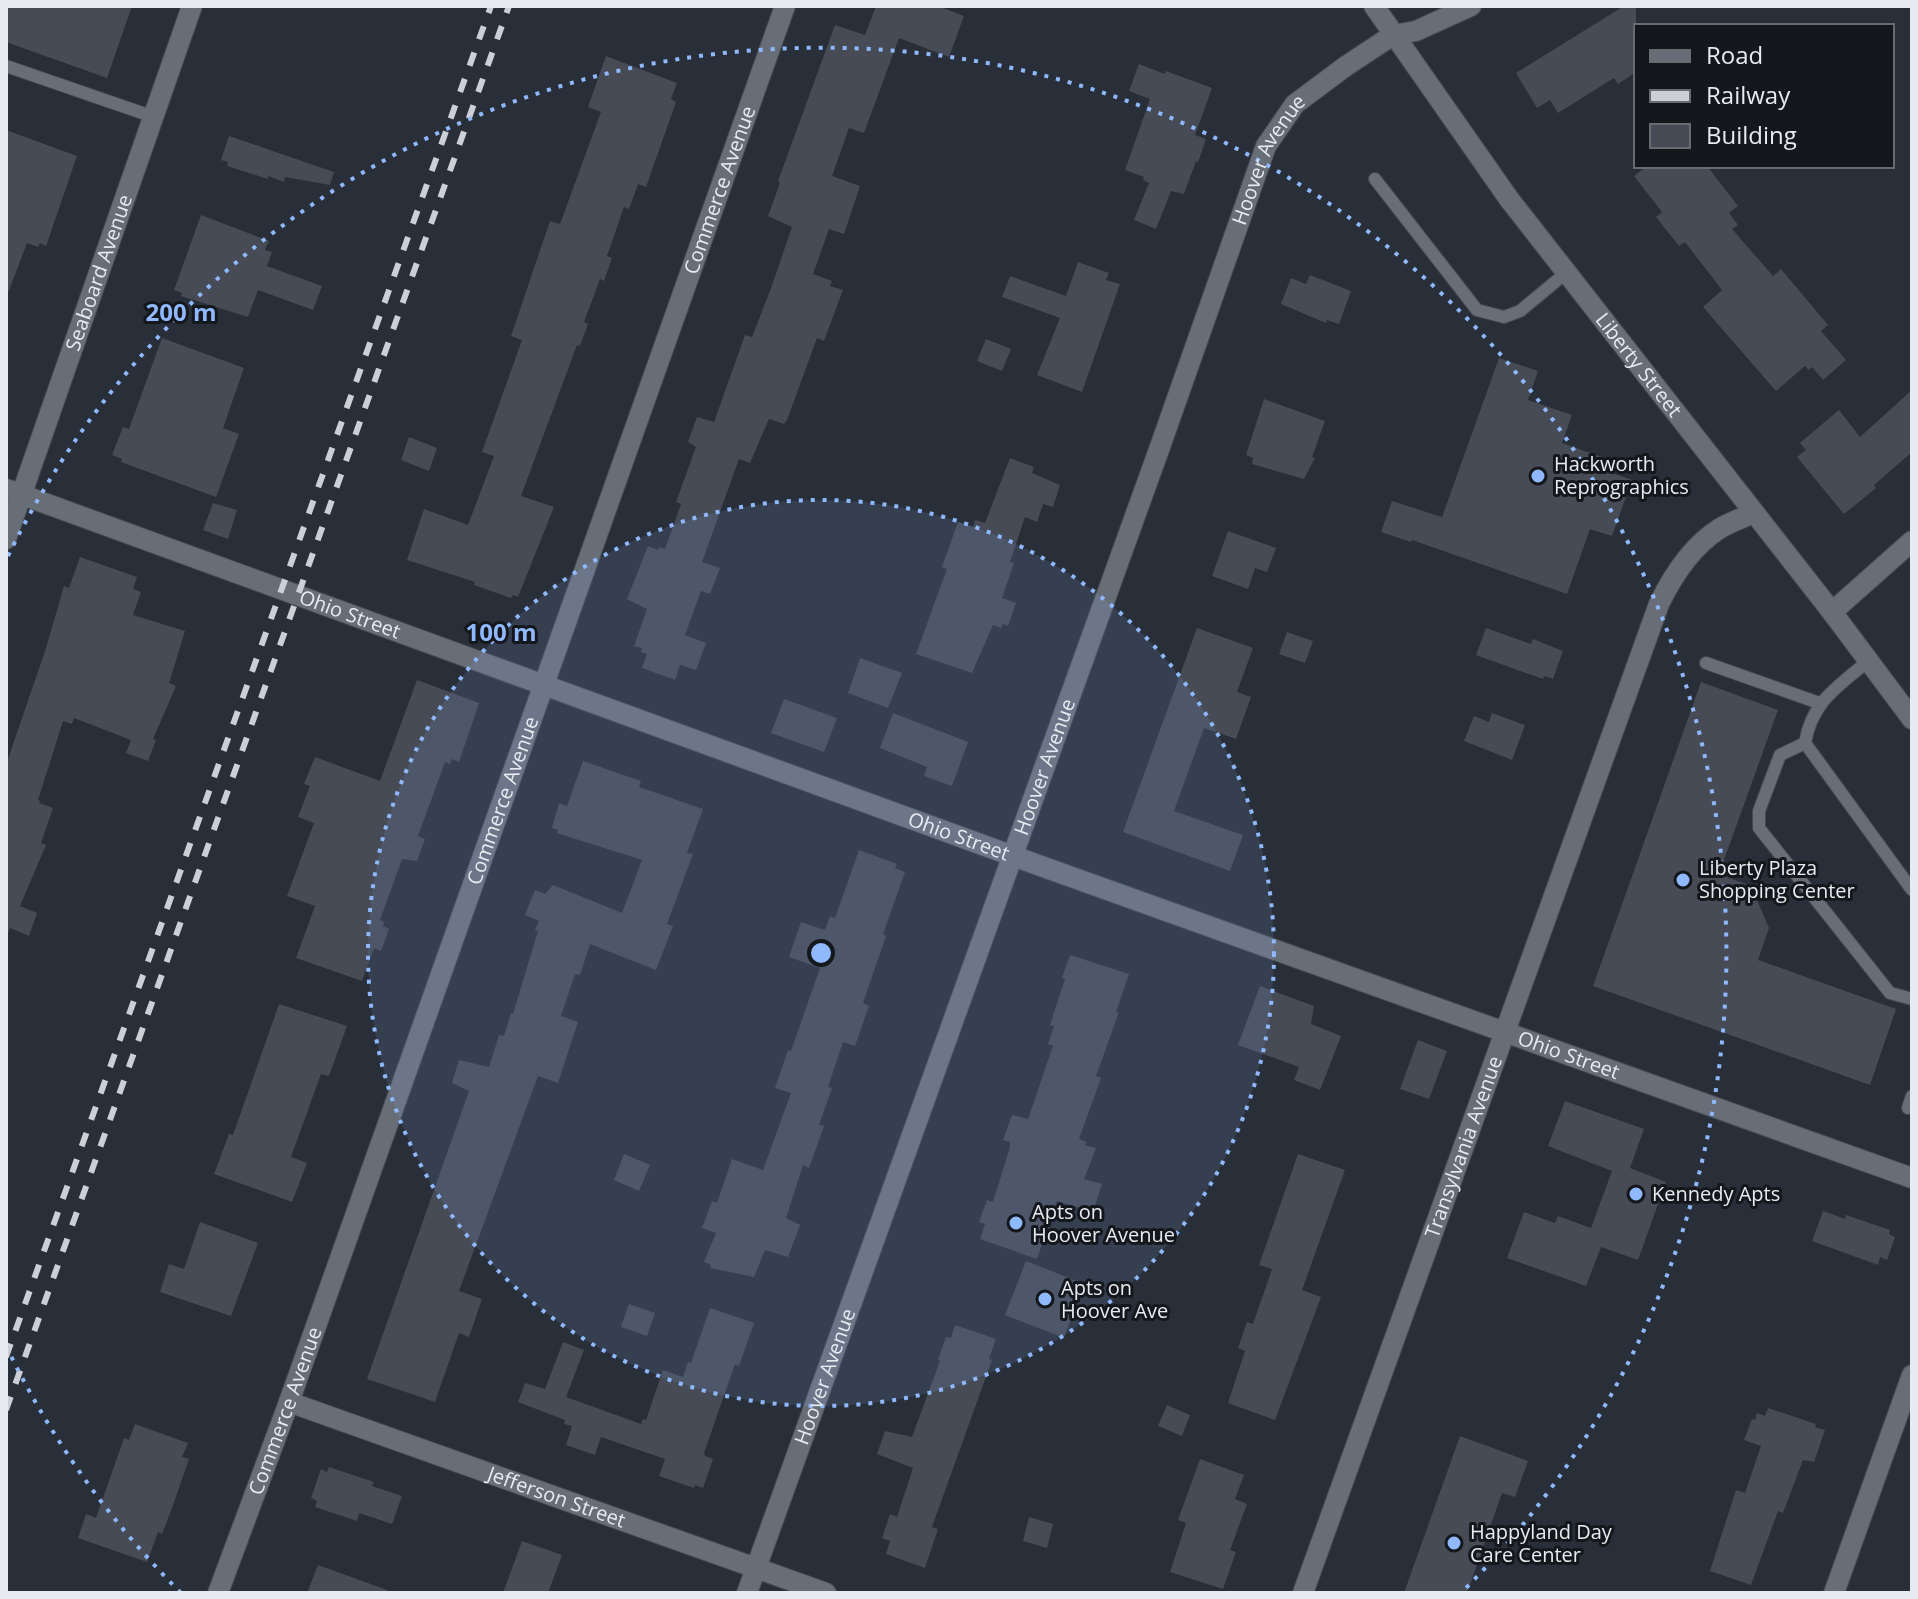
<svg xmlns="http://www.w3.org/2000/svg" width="1918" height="1599" viewBox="0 0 1918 1599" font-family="'Open Sans',sans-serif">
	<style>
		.building { fill: #464b55 }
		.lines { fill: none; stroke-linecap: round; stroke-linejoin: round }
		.lane-casing { stroke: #454a51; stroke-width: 14 }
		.street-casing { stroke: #454a51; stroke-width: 22 }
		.secondary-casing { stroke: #454a51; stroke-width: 22 }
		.lane { stroke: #686e78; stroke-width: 12 }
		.street { stroke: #686e78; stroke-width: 20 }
		.secondary { stroke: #686e78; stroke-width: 20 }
		.rail { stroke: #ccd0d6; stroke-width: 6; stroke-dasharray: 14 14; stroke-linecap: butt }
		.ring { fill: none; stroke: #8fb8fd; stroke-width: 4; stroke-dasharray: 4 8 }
		.poi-dot { fill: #8fb8fd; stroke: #14171b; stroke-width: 3 }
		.labels { text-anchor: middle; stroke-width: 6; stroke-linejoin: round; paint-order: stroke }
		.street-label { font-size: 20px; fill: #e7eaf0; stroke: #14171b }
		.poi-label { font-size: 20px; fill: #e7eaf0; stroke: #14171b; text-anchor: start }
		.centre { fill: #8fb8fd; stroke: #14171b; stroke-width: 4 }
		.ring-label { font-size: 24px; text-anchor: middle; font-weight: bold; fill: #8fb8fd; stroke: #14171b; stroke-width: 6; stroke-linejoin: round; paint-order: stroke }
	</style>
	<rect width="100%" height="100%" fill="#292f38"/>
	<g class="building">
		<path d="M6 6H132L107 78 6 42Z"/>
		<path d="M876 6H938L964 16 949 57 899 38 864 133 849 128 832 176 860 186 844 234 829 229 813 274 832 281 830 286 843 290 824 341 817 338 787 420 784 424 769 419 750 463 739 459 702 562 720 568 710 594 701 591 685 635 706 643 696 670 680 665 675 680 642 668 647 654 641 652 642 648 634 646 647 609 627 599 648 546 658 550 659 547 665 549 681 504 676 502 696 447 688 442 697 417 714 422 745 335 752 337 771 288 792 227 768 216 780 183 778 181 835 25 865 35Z"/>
		<path d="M1624 6H1636V72L1618 84 1614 78 1558 113 1550 100 1537 108 1516 73Z"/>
		<path d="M606 56 677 83 671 99 676 102 646 187 638 184 629 209 624 207 607 256 612 258 604 281 600 279 584 322 588 324 580 346 577 345 521 496 554 507 518 597 513 595 511 598 474 585 475 582 407 560 424 509 468 525 494 456 482 452 522 340 511 336 550 221 560 224 601 112 588 107Z"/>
		<path d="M1139 64 1165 74 1166 71 1212 88 1195 135 1206 139 1198 162 1196 161 1184 194 1171 191 1156 229 1134 220 1149 183 1143 180 1144 177 1125 170 1150 99 1129 91Z"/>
		<path d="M6 130 77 156 46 246 40 243 38 247 27 243 8 293Z"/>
		<path d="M229 136 334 172 330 185 285 177 284 182 268 176V179L227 166 228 162 221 160Z"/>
		<path d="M1647 166H1707L1738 206 1729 213 1738 225 1732 229 1773 276 1781 269 1828 325 1821 331 1846 360 1823 380 1812 367 1809 370 1805 366 1776 391 1703 307 1722 290 1685 242 1679 246 1656 217 1662 212 1634 176Z"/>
		<path d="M201 215 269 241 265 250 272 252 267 266 322 286 313 310 258 290 248 317 181 296 182 293 174 290Z"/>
		<path d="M1078 262 1109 273 1106 280 1120 284 1082 392 1037 375 1060 318 1002 297 1010 276 1066 296Z"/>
		<path d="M1310 275 1351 291 1339 324 1327 320 1326 323 1281 304 1291 278 1306 284Z"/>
		<path d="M162 338 244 368 223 428 239 434 216 497 121 462 122 459 112 455 123 427 129 429Z"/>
		<path d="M986 339 1011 349 1002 371 977 361Z"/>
		<path d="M1499 358 1538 371 1528 400 1572 415 1562 443 1610 460 1606 471 1632 480 1612 536 1590 529 1567 594 1412 540 1411 542 1381 532 1392 501 1442 517Z"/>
		<path d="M1912 390V452L1874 485 1876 488 1844 514 1797 457 1806 450 1800 443 1839 410 1860 437Z"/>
		<path d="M1264 399 1325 421 1312 457 1315 458 1304 479 1252 464 1253 458 1246 455Z"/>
		<path d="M409 437 437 448 429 471 401 460Z"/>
		<path d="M1010 458 1034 467 1032 473 1060 485 1053 507 1043 504 1037 522 1025 517 1010 562 1014 563 1002 598 1016 603 1008 626 1003 624 1001 628 993 625 972 673 916 654 947 569 942 567 958 522 973 527 975 520 985 523Z"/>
		<path d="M213 503 237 510 228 539 203 530Z"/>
		<path d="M1228 531 1276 548 1267 572 1255 568 1248 589 1212 576Z"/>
		<path d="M80 557 137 577 133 589 141 592 133 615 185 631 169 683 176 686 153 739 156 740 148 761 126 753 131 740 74 718 72 724 63 721 38 800H40L39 803 53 808 41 843 46 845 20 906 37 913 29 936 10 928 6 938V765L46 648 64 586 69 588Z"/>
		<path d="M1197 628 1253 648 1237 692 1251 697 1236 739 1204 728 1174 811 1243 835 1230 871 1123 832Z"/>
		<path d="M1486 628 1531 644 1533 639 1563 651 1553 679 1544 676 1543 679 1476 655Z"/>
		<path d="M1287 632 1313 641 1305 663 1279 654Z"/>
		<path d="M860 658 902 673 888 708 848 693Z"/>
		<path d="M417 680 479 703 459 762 452 759 450 764 445 762 418 836 425 839 417 861 402 859 380 920 384 922 383 926 389 929 381 951 374 948 362 981 296 958 315 906 287 896 314 823 298 817 310 786 304 784 315 757 380 781Z"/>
		<path d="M1701 682 1778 710 1719 874 1751 886 1769 928 1758 960 1896 1009 1870 1085 1593 986Z"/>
		<path d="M784 699 837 718 824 752 771 733Z"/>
		<path d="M893 713 968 742 952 786 924 776 927 767 880 748Z"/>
		<path d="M1492 713 1525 725 1512 760 1464 741 1474 716 1489 722Z"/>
		<path d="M583 761 641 781 639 787 703 809 687 853 693 854 667 924 673 926 656 970 590 944 580 975 575 974 561 1016 578 1022 558 1083 538 1076 459 1291 482 1299 469 1337 459 1333 435 1402 367 1379 469 1091 452 1083 459 1060 489 1067 499 1035 504 1036 511 1013 513 1014 538 931 535 930 539 921 525 915 535 890 545 894 553 885 622 913 642 860 557 833 558 830 552 828 559 803 567 806Z"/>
		<path d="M859 850 897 864 895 868 905 872 883 934 886 936 863 1003 869 1006 855 1046 843 1042 828 1087 832 1088 819 1125 824 1126 809 1168 803 1165 786 1218 800 1225 788 1257 765 1250 754 1277 710 1268 711 1265 704 1262 716 1233 702 1228 712 1201 717 1203 732 1159 763 1170 791 1093 775 1088 788 1050 791 1051 820 968 789 957 801 922 825 930 830 916 835 918Z"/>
		<path d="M1070 955 1129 974 1116 1012H1119L1096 1076 1101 1078 1079 1139 1087 1142 1085 1145 1096 1148 1084 1179 1102 1184 1093 1212 1057 1201 1037 1259 980 1239 985 1224 979 1222 987 1200 993 1202 1010 1147V1142L1003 1140 1012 1115 1028 1119 1053 1046 1048 1044 1054 1026 1050 1025 1065 979 1062 978Z"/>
		<path d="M1260 986 1314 1006 1311 1024 1341 1036 1320 1090 1294 1080 1299 1067 1238 1045Z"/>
		<path d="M279 1004 347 1026 329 1076 321 1074 291 1157 307 1163 292 1202 214 1174 229 1134 233 1135Z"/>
		<path d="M1418 1040 1447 1051 1429 1099 1400 1089Z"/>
		<path d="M1565 1101 1644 1129 1630 1168 1666 1182 1638 1260 1601 1247 1586 1286 1507 1258 1524 1212 1555 1223 1558 1216 1591 1228 1612 1171 1548 1146Z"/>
		<path d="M624 1154 650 1165 639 1191 614 1180Z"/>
		<path d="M1298 1154 1345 1170 1302 1290 1321 1297 1275 1420 1228 1403 1245 1351 1238 1348 1247 1322 1253 1324 1272 1269 1259 1265Z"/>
		<path d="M1823 1211 1845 1219 1846 1215 1890 1230 1889 1234 1895 1237 1887 1260 1880 1257 1878 1265 1812 1241Z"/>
		<path d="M200 1222 258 1243 231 1316 160 1292 169 1264 184 1269Z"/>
		<path d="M1026 1261 1084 1284 1064 1338 1005 1315Z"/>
		<path d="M629 1304 655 1313 647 1336 621 1327Z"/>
		<path d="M710 1308 754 1323 739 1366 735 1364 704 1453 705 1456 713 1459 703 1488 695 1485 694 1488 659 1476 665 1459 601 1437 595 1455 566 1445 572 1426 564 1424 565 1420 518 1402 525 1383 545 1389 563 1342 584 1350 566 1397 641 1424 643 1419 646 1420 663 1370 683 1377 688 1362 691 1363Z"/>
		<path d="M955 1325 996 1339 989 1359 992 1360 932 1527 938 1529 925 1568 886 1554 890 1541 882 1538 890 1514 897 1517 913 1468 877 1454 885 1431 912 1437 940 1361 938 1360 946 1337 951 1338Z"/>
		<path d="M1167 1405 1190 1415 1182 1436 1158 1426Z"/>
		<path d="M1768 1408 1816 1424 1815 1427 1825 1430 1814 1462 1803 1460 1783 1513 1778 1511 1751 1585 1710 1571 1736 1490 1745 1493 1761 1446 1744 1440 1752 1419 1755 1420 1757 1413 1765 1416Z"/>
		<path d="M135 1424 188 1443 182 1457 189 1459 172 1508 162 1534 158 1532 147 1562 78 1538 86 1514 96 1518 124 1438 129 1440Z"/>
		<path d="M1460 1436 1528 1461 1515 1497 1502 1493 1467 1593H1404Z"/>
		<path d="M1200 1459 1244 1475 1235 1499 1247 1504 1230 1550 1236 1552 1223 1589 1170 1572 1186 1523 1178 1520Z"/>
		<path d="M329 1467 374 1482 372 1486 402 1496 392 1524 359 1513 357 1521 315 1507 317 1501 311 1498 321 1469 327 1472Z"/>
		<path d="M1029 1517 1053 1524 1047 1548 1023 1541Z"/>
		<path d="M522 1541 562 1555 548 1593H503Z"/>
		<path d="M318 1565 387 1590V1593H307Z"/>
	</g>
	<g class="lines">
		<defs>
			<g id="lane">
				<path d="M6 66 154 117"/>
				<path d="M1375 179 1477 310 1504 317 1520 311 1567 272"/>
				<path d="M1868 661C1838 687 1812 701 1805 743L1912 890"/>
				<path d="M1706 663 1819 703"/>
				<path d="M1805 743 1780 755 1759 811V828L1890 993 1912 999"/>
				<path d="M1908 1108 1912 1096"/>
			</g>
			<g id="street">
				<path id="s1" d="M6 489 1013 856 1912 1178"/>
				<path id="s2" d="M6 539 192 6"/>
				<path d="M1832 612 1912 541"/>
				<path id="s3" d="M289 1402 826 1593"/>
				<path id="s4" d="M218 1593 289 1402 785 6"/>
				<path id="s5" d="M747 1593 1161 444 1266 146 1295 104 1346 66 1393 35 1416 31 1471 6"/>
				<path id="s6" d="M1303 1593 1659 604C1673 575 1691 547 1719 529 1730 522 1743 518 1754 513"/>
			</g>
			<g id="secondary">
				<path id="s7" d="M1374 6 1509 199 1832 612 1912 719"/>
				<path d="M1834 1593 1912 1375"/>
			</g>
		</defs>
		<use href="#lane" class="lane-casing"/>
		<use href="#street" class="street-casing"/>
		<use href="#secondary" class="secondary-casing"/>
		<use href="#lane" class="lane"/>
		<use href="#street" class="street"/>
		<use href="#secondary" class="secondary"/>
		<g class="rail">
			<path d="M6 1357 491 6"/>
			<path d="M6 1410 509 6"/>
		</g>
	</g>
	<circle cx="821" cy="953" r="453" fill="#8fb8fd" fill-opacity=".12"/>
	<g class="ring">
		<circle cx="821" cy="953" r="453"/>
		<path d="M181 1593A905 905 0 0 1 8 1350M8 556A905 905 0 1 1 1461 1593"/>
	</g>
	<g class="poi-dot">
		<circle cx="1538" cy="476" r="8"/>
		<circle cx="1683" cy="880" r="8"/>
		<circle cx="1636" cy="1194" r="8"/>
		<circle cx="1016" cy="1223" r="8"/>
		<circle cx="1045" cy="1299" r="8"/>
		<circle cx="1454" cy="1543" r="8"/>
	</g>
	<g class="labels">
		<g class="street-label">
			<text dy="7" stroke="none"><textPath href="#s5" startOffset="1526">Hoover Avenue</textPath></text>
			<text dy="7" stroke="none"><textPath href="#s4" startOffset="1490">Commerce Avenue</textPath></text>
			<text dy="7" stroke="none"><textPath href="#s2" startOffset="282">Seaboard Avenue</textPath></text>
			<text dy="7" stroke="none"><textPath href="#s7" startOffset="446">Liberty Street</textPath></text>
			<text dy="7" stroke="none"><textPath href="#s1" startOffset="366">Ohio Street</textPath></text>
			<text dy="7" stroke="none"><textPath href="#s5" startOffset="878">Hoover Avenue</textPath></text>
			<text dy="7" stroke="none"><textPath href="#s4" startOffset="842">Commerce Avenue</textPath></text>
			<text dy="7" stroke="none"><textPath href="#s1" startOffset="1014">Ohio Street</textPath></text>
			<text dy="7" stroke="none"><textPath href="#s1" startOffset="1662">Ohio Street</textPath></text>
			<text dy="7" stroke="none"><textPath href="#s6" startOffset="474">Transylvania Avenue</textPath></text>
			<text dy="7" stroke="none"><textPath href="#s5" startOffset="230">Hoover Avenue</textPath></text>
			<text dy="7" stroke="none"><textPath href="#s4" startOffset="194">Commerce Avenue</textPath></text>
			<text dy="7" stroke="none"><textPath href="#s3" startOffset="284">Jefferson Street</textPath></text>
		</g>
		<g class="poi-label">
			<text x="1554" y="471">Hackworth<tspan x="1554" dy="23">Reprographics</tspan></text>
			<text x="1699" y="875">Liberty Plaza<tspan x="1699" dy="23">Shopping Center</tspan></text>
			<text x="1652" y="1201">Kennedy Apts</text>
			<text x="1032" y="1219">Apts on<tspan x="1032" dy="23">Hoover Avenue</tspan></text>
			<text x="1061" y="1295">Apts on<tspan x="1061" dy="23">Hoover Ave</tspan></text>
			<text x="1470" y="1539">Happyland Day<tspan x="1470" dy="23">Care Center</tspan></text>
		</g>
	</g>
	<circle cx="821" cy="953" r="12" class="centre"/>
	<g class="ring-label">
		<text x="181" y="321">200 m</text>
		<text x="501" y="641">100 m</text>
	</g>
	<rect width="1918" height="1599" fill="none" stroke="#e7eaf0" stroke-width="16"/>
	<rect x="1634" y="24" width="260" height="144" fill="#14171b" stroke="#686b70" stroke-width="2"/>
	<rect x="1650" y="50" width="40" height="12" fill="#686e78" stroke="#686b70" stroke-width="2"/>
	<text x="1706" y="64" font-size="24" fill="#e7eaf0">Road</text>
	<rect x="1650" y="90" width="40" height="12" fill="#ccd0d6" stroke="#686b70" stroke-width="2"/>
	<text x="1706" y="104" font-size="24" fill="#e7eaf0">Railway</text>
	<rect x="1650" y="124" width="40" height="24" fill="#464b55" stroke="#686b70" stroke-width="2"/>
	<text x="1706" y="144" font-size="24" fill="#e7eaf0">Building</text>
</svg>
